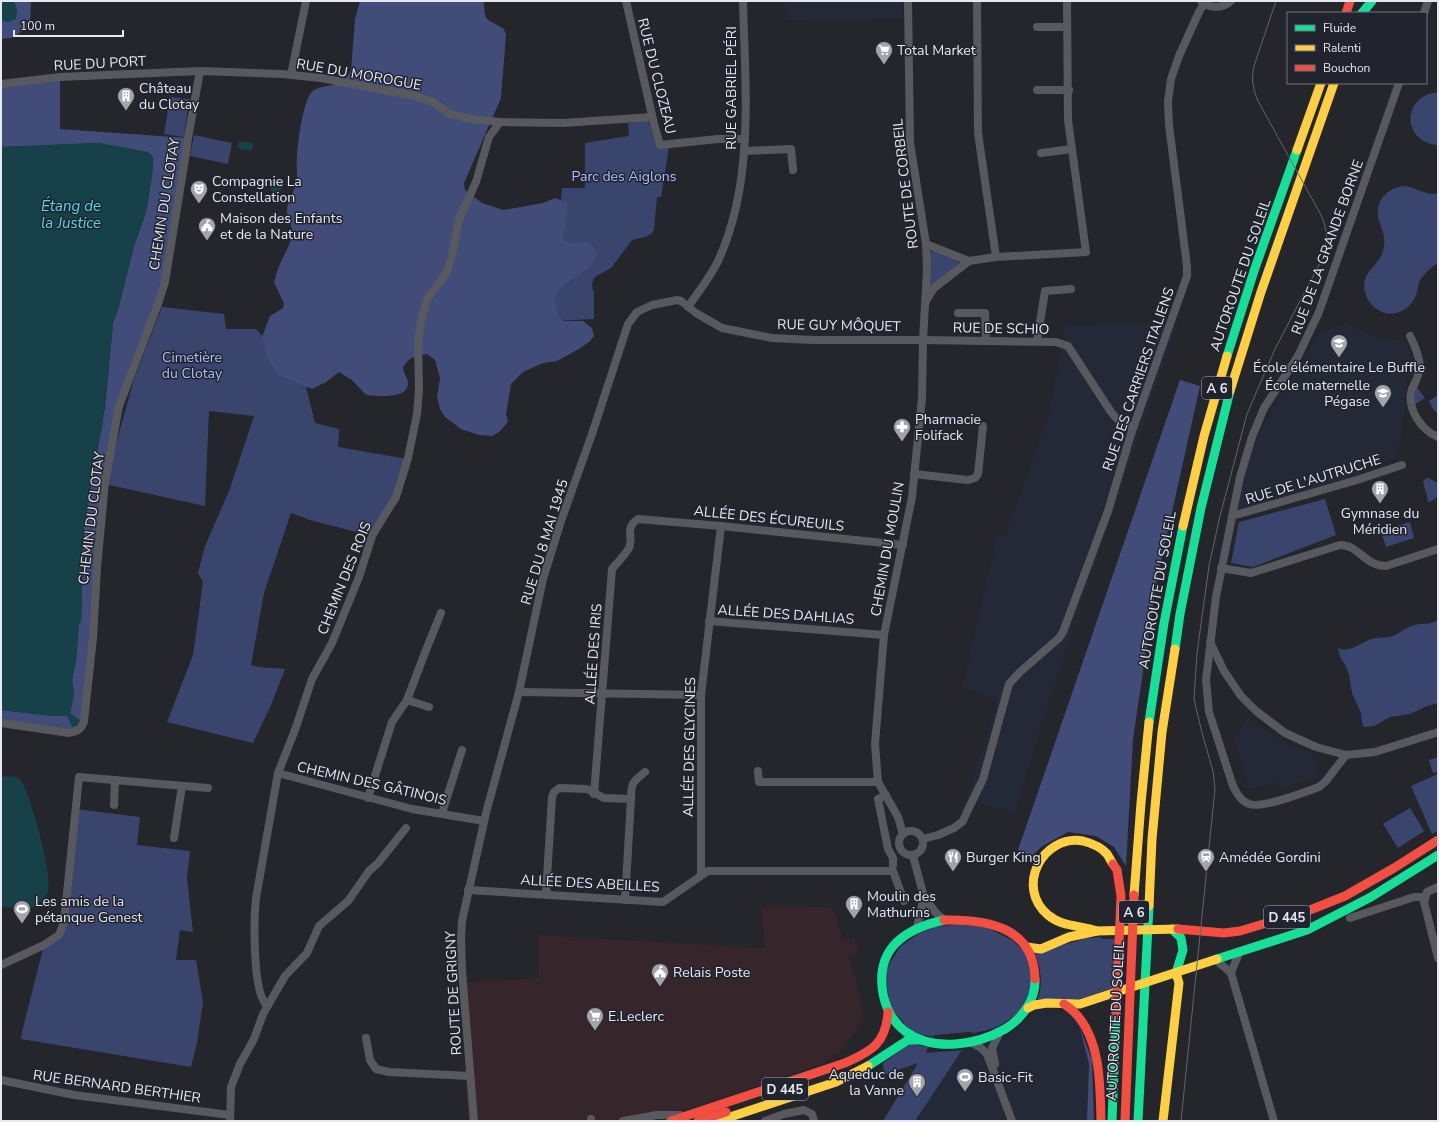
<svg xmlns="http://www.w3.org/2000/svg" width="1439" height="1122" viewBox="0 0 1439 1122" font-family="'Nunito Sans',sans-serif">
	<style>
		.commercial { fill: #36252a }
		.built { fill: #242937 }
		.green { fill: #3a456e }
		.forest { fill: #414c79 }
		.water { fill: #164148 }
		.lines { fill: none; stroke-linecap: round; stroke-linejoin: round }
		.street { stroke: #58595e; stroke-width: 8 }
		.fast { stroke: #16e098; stroke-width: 9 }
		.slow { stroke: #ffcf43; stroke-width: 9 }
		.jam { stroke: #f24e42; stroke-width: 9 }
		.tram { stroke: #646568; stroke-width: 1 }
		.labels { text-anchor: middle; stroke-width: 3; stroke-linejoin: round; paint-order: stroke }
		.shield { fill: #21242f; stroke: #abadb6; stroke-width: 1 }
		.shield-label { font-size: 13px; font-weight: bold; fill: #e6e8f0 }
		.poi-label { font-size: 14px; fill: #e6e8f0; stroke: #21242f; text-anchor: start }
		.street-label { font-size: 14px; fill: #e6e8f0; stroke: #21242f }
		.park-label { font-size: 14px; fill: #adbffe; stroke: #21242f }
		.water-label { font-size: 15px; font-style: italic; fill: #55d6e9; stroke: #21242f }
	</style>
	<rect width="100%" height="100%" fill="#24262c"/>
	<path class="commercial" d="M761 906 833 907 843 941 854 938 859 952 848 956 856 979 864 1019 843 1050 821 1064 694 1108 639 1115 618 1121H468L460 983 539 978 538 935 765 948Z"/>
	<g class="built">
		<path d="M784 1H901L903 19 785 20Z"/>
		<path d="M1346 323 1378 338 1395 340H1399L1409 346 1416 368 1413 374 1405 377 1407 383 1401 442 1397 443 1401 456 1362 468 1364 474 1234 512 1248 460 1269 414 1291 380 1318 333Z"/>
		<path d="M1178 324 1090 579 1043 720 1015 813 966 800 998 699 962 688 997 535 1005 536 1049 413 1065 325Z"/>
		<path d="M1249 717 1264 730 1281 740 1295 748 1313 753 1320 776 1278 790 1275 782 1249 790 1233 737Z"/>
		<path d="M1048 1008 1066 1012 1079 1024 1089 1064 1087 1121H915L962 1050 974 1049 1005 1037 1017 1029 1033 1014 1043 1009Z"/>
	</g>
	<g class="green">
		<path d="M1432 93H1438V145C1405 143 1400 102 1432 93Z"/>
		<path d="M170 97 189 99 184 137 164 134Z"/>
		<path d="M648 120 657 148 669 147 661 197H657L654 229 652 233 646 237 632 240 611 268 595 277C592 280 591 288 594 292V319L552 321 553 280 562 188H585V143L629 136 628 123Z"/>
		<path d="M194 135 232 143 228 164 190 156Z"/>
		<path d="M1405 186C1418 188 1424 195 1438 194V263C1431 267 1425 273 1420 280 1417 286 1418 292 1415 297 1410 310 1395 317 1382 312 1367 306 1358 286 1369 272 1376 262 1382 259 1384 246 1386 234 1380 227 1378 216 1376 199 1389 187 1405 186Z"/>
		<path d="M933 251 959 261V264L932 287 930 286V253Z"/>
		<path d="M162 307 224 314 226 329H256L285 361 301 366 315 423 339 429 338 447 407 459 396 497 372 536 310 520 291 513 264 593 251 665 258 667 285 669 271 705 253 743 167 722 193 655 203 582 198 573 205 546 229 491 254 416 209 411 205 506 105 484 134 379Z"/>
		<path d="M1416 386 1425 398 1414 405Z"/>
		<path d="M1438 395V414L1433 409 1429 401Z"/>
		<path d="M1426 478H1428L1438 483V496L1432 501 1427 502V501L1428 500 1423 482Z"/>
		<path d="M1325 499 1336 535 1253 567 1231 563 1239 522Z"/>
		<path d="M1410 522 1414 538 1386 547 1381 531Z"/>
		<path d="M1438 620V703L1427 706 1410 714 1390 717 1374 726 1364 727 1362 723 1361 713 1352 693 1349 675 1346 666 1340 657 1338 648C1352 654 1364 639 1376 638 1383 637 1389 638 1395 635 1402 632 1406 627 1414 625 1423 623 1430 625 1438 620Z"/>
		<path d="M1438 757V772L1433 773 1429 760Z"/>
		<path d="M1438 774V831L1432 834 1411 786Z"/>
		<path d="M1410 808 1424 831 1398 848 1383 824Z"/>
		<path d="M75 809 140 817 137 845 190 851 187 878 193 932 180 930 176 960H196L203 1002 197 1043 191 1067 21 1039 22 1032 44 945 59 935Z"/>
		<path d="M960 924 986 927 1012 940 1024 951 1030 964 1031 988 1018 1014 999 1026 988 1030 974 1033 969 1032 935 1035 933 1037 920 1034 909 1029 890 1007 885 973 891 961 901 946 918 934 935 927Z"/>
		<path d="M1101 937 1102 939H1115L1113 988 1080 999H1038C1043 982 1041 969 1035 953L1087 938Z"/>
		<path d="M910 1044 928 1047 926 1053 962 1050 915 1121H883L918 1063 884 1075 883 1063Z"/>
	</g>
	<g class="forest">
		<path d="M14 1H31L30 27 11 38 1 39V19L8 22 17 11Z"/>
		<path d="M360 1H484C484 23 487 18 504 29L506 35 501 98 464 183 465 190 482 203 503 210 543 203 555 198 566 202 568 206 563 239 570 244C583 240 588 240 597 252L595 259 589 268 560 288 554 299 559 317 563 321H583L592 328 594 336 589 342 579 349 557 361 543 363 523 372 511 384 506 414 508 422 499 432 492 436 479 435 461 429 445 417 440 409 437 397 440 378 435 360 427 354C415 357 409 356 403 368 404 373 408 379 408 383 408 400 376 396 366 395L352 380 339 372 326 382 312 389 278 375 267 357 262 337 270 316 283 308 284 304 274 282C276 276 277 270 280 264 284 254 291 245 292 233 293 226 287 220 287 213 286 203 294 193 296 184 298 175 296 165 297 156 298 140 302 111 309 96 316 81 340 92 351 71L355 19Z"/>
		<path d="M60 77V129L188 138 165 282 119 406 108 472 86 708 74 733 1 723V710L56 716H68L70 713 74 694 72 680 76 659 79 624 81 621 84 528 105 407 113 323 119 306 134 246 146 212 152 176 153 158 147 152 98 143 1 147V84Z"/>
		<path d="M1180 380 1200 386 1156 584 1133 739 1126 866 1114 847 1096 836 1068 832 1041 847 1031 857 1018 850Z"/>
		<path d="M1079 1025 1092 1060 1094 1121H1087L1089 1064Z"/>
	</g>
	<g class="water">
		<path d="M1 1H14L17 11 16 19 8 22 1 19Z"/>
		<path d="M239 141 253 143 252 151 237 148Z"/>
		<path d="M98 143 132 149 151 154 153 158 152 176 146 212 134 246 119 306 113 323 102 429 97 449 84 528 81 622 79 624 76 659 72 680 74 694 70 713 81 721 77 726 72 727 67 716H50L1 710V147Z"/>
		<circle cx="276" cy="187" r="6"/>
		<path d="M1 776C8 777 16 774 21 781 31 795 53 877 48 892 46 899 36 904 30 909L1 907Z"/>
	</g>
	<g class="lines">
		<g class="street">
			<path d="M626 1 654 124 660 145 718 139H745"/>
			<path d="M977 1 978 133 996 257"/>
			<path d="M1201 1C1210 9 1222 9 1231 1"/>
			<path d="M1424 13 1428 1"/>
			<path d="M1037 27H1067"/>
			<path d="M291 75 306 1"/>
			<path d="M1 84 60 77 200 71 282 74 321 78 415 96 433 102 450 114 471 119 500 122 563 123 652 117"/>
			<path d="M1037 90H1069"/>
			<path d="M744 151 791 149 793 170"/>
			<path d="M1041 153 1072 149"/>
			<path d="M926 244 969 261"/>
			<path d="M926 301 934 288 969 261 996 257 1086 252 1068 120 1067 1"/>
			<path d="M688 307C698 292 710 278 718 261 755 181 745 87 743 1"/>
			<path d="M958 313H985L986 340"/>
			<path d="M1410 336C1415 346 1419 355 1420 366 1420 374 1415 382 1412 389 1406 408 1421 430 1438 437"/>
			<path d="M1037 341 1045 291 1071 289"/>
			<path d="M914 474 968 480 975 478 978 474 983 426"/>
			<path d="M1232 516 1357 480 1402 465"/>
			<path d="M1221 568 1251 573 1340 545C1360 545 1364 566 1386 566L1438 549"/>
			<path d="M709 621 884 635"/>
			<path d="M1210 642 1224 671 1241 696 1256 711 1285 733 1316 747 1346 755 1375 752 1438 732"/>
			<path d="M519 692 701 695"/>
			<path d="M407 700 426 650 441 613"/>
			<path d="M1 723 69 733C77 732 82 729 84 721L93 638 97 568 105 482 119 406 158 304 165 282 186 153 188 138 200 71"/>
			<path d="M1346 755 1325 782 1319 787C1305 792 1262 809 1249 804 1241 801 1237 794 1233 786L1209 712 1206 680 1216 597 1240 477 1252 437 1264 408 1298 356 1319 312 1399 83"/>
			<path d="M758 771 759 782H878"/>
			<path d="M278 773 412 809 484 821"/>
			<path d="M594 794 612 569C618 562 625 555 629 548 634 537 624 528 638 519L721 526 903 545"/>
			<path d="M886 795 878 799 888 849 893 858V865"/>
			<path d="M368 798 392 722 407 700 429 707"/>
			<path d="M631 799C631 782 633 782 645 772"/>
			<path d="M114 805 115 780"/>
			<path d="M442 813 462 750"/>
			<circle cx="911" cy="843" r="12"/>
			<path d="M903 834 898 817 878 782 875 744 884 635 912 497 922 398 923 340 927 270 926 244 910 142 908 1"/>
			<path d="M174 838 182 786"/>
			<path d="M923 839 938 835 954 828 963 821 966 814 983 779 1009 684 1020 672 1059 638 1063 632 1108 511 1131 434 1187 276V266L1169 125 1168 101 1171 79 1179 56 1199 12 1204 4"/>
			<path d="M913 856 924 897 936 913 944 920"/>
			<path d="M701 874V695L721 526"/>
			<path d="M1438 887 1427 892 1424 902 1438 958"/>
			<path d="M468 890 663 902 708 871H893L904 901"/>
			<path d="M546 894 552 797 554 792 559 788 587 789 604 798 631 799 625 900"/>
			<path d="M1350 918 1414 897H1425"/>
			<path d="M917 927 924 897"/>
			<path d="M1216 960 1231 973 1274 1121"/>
			<path d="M1 965 44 945 59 935 64 922 79 777 208 788"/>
			<path d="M1231 973 1239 953"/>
			<path d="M267 1005C252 993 254 917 256 898L278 773 295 730 312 679 332 643 359 577 372 536 384 516 396 497 408 458 417 414 419 389 418 341 421 321 427 299 447 272 452 255 459 219 476 182 489 137 500 122"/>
			<path d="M366 1038 370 1060 376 1069 389 1072 470 1076"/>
			<path d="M970 1042 981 1048 987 1054 1012 1121"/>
			<path d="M995 1064 992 1048 1000 1032"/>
			<path d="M1 1080 74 1095 230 1115"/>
			<path d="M591 1119V1121"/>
			<path d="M230 1121 231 1087 240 1064 254 1039 263 1014 285 976 307 953 319 926 348 901 369 871 378 863 406 828"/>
			<path d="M474 1121 462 971 461 938 462 921 486 813 519 692 543 579 561 521 592 434 625 333 628 324 637 312 652 305 677 300 681 301 696 313 722 328 772 338 814 340H923L1056 342 1068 346 1111 412 1117 419 1133 428"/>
			<path d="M623 1121 657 1115H680"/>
			<path d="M765 1121 784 1114 804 1110 812 1114 814 1121"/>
		</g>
		<g class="fast">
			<path d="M1362 13 1372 1"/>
			<path d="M1227 356 1255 268 1297 150"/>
			<path d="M1175 649 1180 614 1201 508 1230 391"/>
			<path d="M1149 722 1164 623 1183 526"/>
			<path d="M944 920C904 929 875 949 883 994 886 1009 894 1023 906 1032 934 1052 977 1045 1005 1029 1022 1019 1036 999 1035 979"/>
			<path d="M1172 929 1181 938 1183 950 1176 973"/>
			<path d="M1217 959 1307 930 1371 897 1438 855"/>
			<path d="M868 1066 908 1040H920"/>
			<path d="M1112 1121 1116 1014"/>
			<path d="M1138 1121 1149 906"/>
		</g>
		<g class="slow">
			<path d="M1297 150 1321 83"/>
			<path d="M1230 391 1261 292 1334 83"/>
			<path d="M1183 526 1204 436 1227 356"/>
			<path d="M1134 895 1141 803 1149 722"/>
			<path d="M1149 906 1152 839 1162 732 1175 649"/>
			<path d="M1097 931C1081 925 1062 927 1048 915 1015 888 1042 834 1083 841 1091 843 1101 847 1107 854 1109 857 1111 861 1113 864"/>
			<path d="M1027 947 1041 949 1069 937 1097 931 1178 929"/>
			<path d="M1028 1008 1034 1005 1047 1003 1080 1004 1217 959"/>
			<path d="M718 1121 836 1082 868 1066"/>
			<path d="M1163 1121 1179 983 1176 973"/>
		</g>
		<g class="jam">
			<path d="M1346 13 1350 1"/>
			<path d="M1113 864 1117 870 1121 896 1116 1014"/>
			<path d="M944 920C987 919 1034 927 1035 979"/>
			<path d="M1178 929 1224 933 1240 931 1310 910 1345 896 1394 868 1438 840"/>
			<path d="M1064 1004C1068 1007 1073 1010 1076 1014 1101 1041 1100 1086 1101 1121"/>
			<path d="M671 1121 845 1063C872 1051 886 1043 888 1012"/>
			<path d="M698 1121 726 1112"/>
			<path d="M1125 1121 1134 895"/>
		</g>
		<path class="tram" d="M1181 1121 1215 789 1213 771 1202 733 1194 699 1197 653 1209 566 1220 516 1247 414 1275 349 1322 259C1328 243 1328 230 1321 215L1258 101C1253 89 1251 78 1254 66L1276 1"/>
	</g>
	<defs>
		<symbol id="supermarket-pin" viewBox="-11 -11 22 30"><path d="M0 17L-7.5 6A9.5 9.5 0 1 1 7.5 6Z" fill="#a2a4ab" stroke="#21242f"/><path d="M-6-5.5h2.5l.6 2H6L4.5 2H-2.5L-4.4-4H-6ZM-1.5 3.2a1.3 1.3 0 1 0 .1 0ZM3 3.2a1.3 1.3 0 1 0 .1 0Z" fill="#fff"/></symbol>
		<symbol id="building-pin" viewBox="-11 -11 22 30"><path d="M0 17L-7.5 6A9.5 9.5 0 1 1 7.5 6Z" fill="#a2a4ab" stroke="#21242f"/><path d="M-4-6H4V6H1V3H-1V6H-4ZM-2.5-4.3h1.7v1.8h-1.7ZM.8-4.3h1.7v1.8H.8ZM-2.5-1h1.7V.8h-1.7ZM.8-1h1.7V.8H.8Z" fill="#fff"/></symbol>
		<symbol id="theatre-pin" viewBox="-11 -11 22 30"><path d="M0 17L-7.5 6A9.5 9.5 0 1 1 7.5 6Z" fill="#a2a4ab" stroke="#21242f"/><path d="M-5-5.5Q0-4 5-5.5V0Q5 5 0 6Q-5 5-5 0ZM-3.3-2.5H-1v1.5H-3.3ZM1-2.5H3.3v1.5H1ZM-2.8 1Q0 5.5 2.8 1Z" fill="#fff"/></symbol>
		<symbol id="civic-pin" viewBox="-11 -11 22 30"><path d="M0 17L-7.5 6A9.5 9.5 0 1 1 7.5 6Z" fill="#a2a4ab" stroke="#21242f"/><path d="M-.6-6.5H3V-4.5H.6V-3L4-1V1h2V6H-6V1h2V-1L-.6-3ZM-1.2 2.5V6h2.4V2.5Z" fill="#fff"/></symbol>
		<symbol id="school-pin" viewBox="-11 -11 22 30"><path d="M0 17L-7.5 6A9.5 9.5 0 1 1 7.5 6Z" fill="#a2a4ab" stroke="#21242f"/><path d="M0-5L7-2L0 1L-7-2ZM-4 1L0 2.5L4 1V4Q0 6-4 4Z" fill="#fff"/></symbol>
		<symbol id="pharmacy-pin" viewBox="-11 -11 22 30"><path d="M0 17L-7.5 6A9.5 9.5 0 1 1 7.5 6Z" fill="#a2a4ab" stroke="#21242f"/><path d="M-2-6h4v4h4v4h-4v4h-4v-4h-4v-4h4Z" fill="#fff"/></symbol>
		<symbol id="restaurant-pin" viewBox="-11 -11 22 30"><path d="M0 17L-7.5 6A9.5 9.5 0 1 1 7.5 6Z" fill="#a2a4ab" stroke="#21242f"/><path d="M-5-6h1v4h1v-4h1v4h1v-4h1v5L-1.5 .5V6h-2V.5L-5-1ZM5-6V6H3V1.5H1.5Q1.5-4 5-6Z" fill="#fff"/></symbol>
		<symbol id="station-pin" viewBox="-11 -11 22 30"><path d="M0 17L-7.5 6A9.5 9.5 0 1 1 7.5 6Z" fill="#a2a4ab" stroke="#21242f"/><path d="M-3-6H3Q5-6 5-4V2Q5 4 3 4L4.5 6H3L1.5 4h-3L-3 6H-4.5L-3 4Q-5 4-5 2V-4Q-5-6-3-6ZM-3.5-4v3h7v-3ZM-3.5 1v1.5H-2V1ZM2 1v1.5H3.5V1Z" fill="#fff"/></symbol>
		<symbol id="stadium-pin" viewBox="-11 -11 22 30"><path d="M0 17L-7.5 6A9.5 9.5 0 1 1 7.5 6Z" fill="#a2a4ab" stroke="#21242f"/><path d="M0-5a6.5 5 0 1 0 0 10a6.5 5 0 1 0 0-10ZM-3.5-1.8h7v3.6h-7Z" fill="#fff"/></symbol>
	</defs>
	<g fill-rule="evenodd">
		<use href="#supermarket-pin" x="874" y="40" width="20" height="27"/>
		<use href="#building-pin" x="116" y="86" width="20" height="27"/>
		<use href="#theatre-pin" x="189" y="179" width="20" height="27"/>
		<use href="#civic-pin" x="197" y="216" width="20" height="27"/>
		<use href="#school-pin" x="1329" y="333" width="20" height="27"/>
		<use href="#school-pin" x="1373" y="383" width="20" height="27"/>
		<use href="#pharmacy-pin" x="892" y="417" width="20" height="27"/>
		<use href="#building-pin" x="1370" y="479" width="20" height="27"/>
		<use href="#restaurant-pin" x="943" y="847" width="20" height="27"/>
		<use href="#station-pin" x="1196" y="847" width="20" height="27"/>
		<use href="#building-pin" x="844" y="894" width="20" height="27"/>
		<use href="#stadium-pin" x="12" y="899" width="20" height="27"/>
		<use href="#civic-pin" x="650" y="962" width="20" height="27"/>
		<use href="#supermarket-pin" x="585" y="1006" width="20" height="27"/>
		<use href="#stadium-pin" x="955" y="1067" width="20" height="27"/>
		<use href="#building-pin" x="907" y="1072" width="20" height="27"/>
	</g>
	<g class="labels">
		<g class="shield">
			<rect x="1202" y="377" width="30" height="22" rx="3"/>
			<rect x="1119" y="901" width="30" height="22" rx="3"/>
			<rect x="1264" y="906" width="46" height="22" rx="3"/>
			<rect x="762" y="1078" width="46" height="22" rx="3"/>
		</g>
		<g class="shield-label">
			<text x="1217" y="393">A 6</text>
			<text x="1134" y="917">A 6</text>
			<text x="1287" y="922">D 445</text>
			<text x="785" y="1094">D 445</text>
		</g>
		<g class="poi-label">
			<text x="897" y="55">Total Market</text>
			<text x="139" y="93">Château<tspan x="139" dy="16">du Clotay</tspan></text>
			<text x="212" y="186">Compagnie La<tspan x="212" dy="16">Constellation</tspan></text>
			<text x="220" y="223">Maison des Enfants<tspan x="220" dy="16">et de la Nature</tspan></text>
			<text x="1339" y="372" text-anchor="middle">École élémentaire Le Buffle</text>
			<text x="1370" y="390" text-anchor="end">École maternelle<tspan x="1370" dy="16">Pégase</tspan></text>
			<text x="915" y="424">Pharmacie<tspan x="915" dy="16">Folifack</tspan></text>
			<text x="1380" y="518" text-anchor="middle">Gymnase du<tspan x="1380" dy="16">Méridien</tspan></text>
			<text x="966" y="862">Burger King</text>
			<text x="1219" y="862">Amédée Gordini</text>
			<text x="867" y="901">Moulin des<tspan x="867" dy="16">Mathurins</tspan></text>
			<text x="35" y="906">Les amis de la<tspan x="35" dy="16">pétanque Genest</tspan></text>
			<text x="673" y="977">Relais Poste</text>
			<text x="608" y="1021">E.Leclerc</text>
			<text x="904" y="1079" text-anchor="end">Aqueduc de<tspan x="904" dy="16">la Vanne</tspan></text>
			<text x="978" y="1082">Basic-Fit</text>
		</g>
		<g class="street-label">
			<text transform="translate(100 63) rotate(-3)" y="5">RUE DU PORT</text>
			<text transform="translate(359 74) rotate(10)" y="5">RUE DU MOROGUE</text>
			<text transform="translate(657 76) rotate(76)" y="5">RUE DU CLOZEAU</text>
			<text transform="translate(731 88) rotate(-90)" y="5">RUE GABRIEL PÉRI</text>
			<text transform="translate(905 184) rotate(-97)" y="5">ROUTE DE CORBEIL</text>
			<text transform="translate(164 204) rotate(-81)" y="5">CHEMIN DU CLOTAY</text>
			<text transform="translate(1327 247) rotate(-70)" y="5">RUE DE LA GRANDE BORNE</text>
			<text transform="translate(1240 275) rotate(-71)" y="5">AUTOROUTE DU SOLEIL</text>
			<text transform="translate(839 325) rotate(1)" y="5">RUE GUY MÔQUET</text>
			<text transform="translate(1001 328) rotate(1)" y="5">RUE DE SCHIO</text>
			<text transform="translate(1138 379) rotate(-71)" y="5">RUE DES CARRIERS ITALIENS</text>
			<text transform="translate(1313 479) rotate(-17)" y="5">RUE DE L'AUTRUCHE</text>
			<text transform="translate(91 518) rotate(-83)" y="5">CHEMIN DU CLOTAY</text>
			<text transform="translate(769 518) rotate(6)" y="5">ALLÉE DES ÉCUREUILS</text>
			<text transform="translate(544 542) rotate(-73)" y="5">RUE DU 8 MAI 1945</text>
			<text transform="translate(887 549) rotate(-80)" y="5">CHEMIN DU MOULIN</text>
			<text transform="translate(344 578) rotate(-68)" y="5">CHEMIN DES ROIS</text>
			<text transform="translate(1157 590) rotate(-80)" y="5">AUTOROUTE DU SOLEIL</text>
			<text transform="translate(786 614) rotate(4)" y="5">ALLÉE DES DAHLIAS</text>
			<text transform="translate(593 654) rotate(-86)" y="5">ALLÉE DES IRIS</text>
			<text transform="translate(689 747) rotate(-89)" y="5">ALLÉE DES GLYCINES</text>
			<text transform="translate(372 783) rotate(13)" y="5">CHEMIN DES GÂTINOIS</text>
			<text transform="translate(590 883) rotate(3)" y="5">ALLÉE DES ABEILLES</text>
			<text transform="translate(453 993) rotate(-93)" y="5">ROUTE DE GRIGNY</text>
			<text transform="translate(1115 1021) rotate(-87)" y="5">AUTOROUTE DU SOLEIL</text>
			<text transform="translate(117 1086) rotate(8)" y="5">RUE BERNARD BERTHIER</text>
		</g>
		<g class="park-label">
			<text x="624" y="181">Parc des Aiglons</text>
			<text x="192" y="362">Cimetière<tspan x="192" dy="16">du Clotay</tspan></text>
		</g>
		<g class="water-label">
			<text x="71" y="211">Étang de<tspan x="71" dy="17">la Justice</tspan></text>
		</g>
	</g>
	<rect width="1439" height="1122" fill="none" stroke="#e6e8f0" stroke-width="4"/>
	<rect x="1287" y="12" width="140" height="72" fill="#21242f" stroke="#70727c"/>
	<rect x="1295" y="25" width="20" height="6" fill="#16e098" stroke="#70727c"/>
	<text x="1323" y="32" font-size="12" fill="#e6e8f0">Fluide</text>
	<rect x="1295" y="45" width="20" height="6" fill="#ffcf43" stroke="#70727c"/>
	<text x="1323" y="52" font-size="12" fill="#e6e8f0">Ralenti</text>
	<rect x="1295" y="65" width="20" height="6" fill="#f24e42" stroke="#70727c"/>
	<text x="1323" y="72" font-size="12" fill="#e6e8f0">Bouchon</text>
	<path d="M14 30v6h109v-6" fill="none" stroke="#e6e8f0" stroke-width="2"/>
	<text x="20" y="30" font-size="12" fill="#e6e8f0" stroke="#21242f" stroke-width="3" paint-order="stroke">100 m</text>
</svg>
